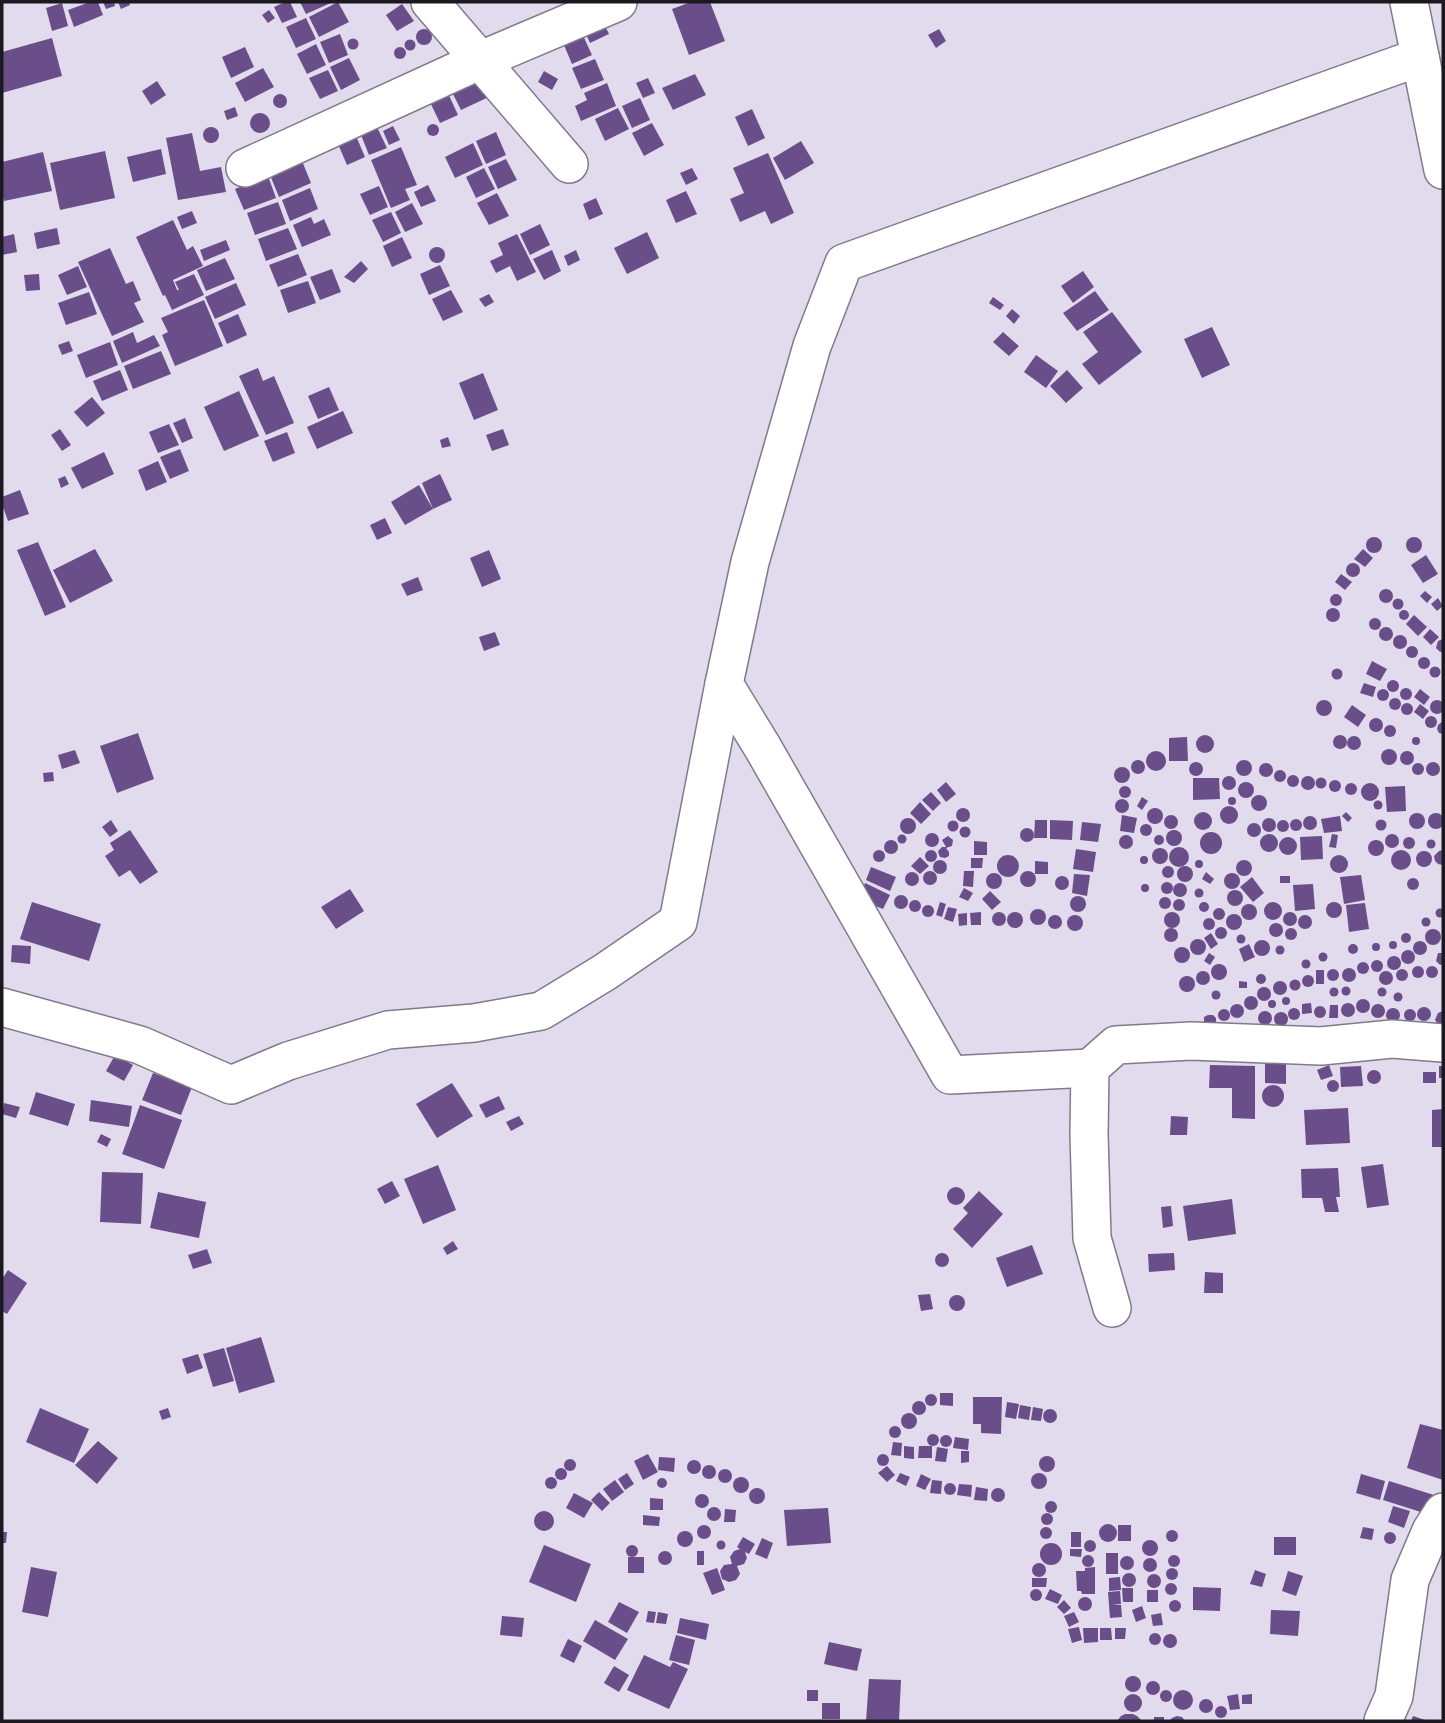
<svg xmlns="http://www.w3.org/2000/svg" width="1445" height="1723" viewBox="0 0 1445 1723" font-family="Commissioner,sans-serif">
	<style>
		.building { fill: #694e89 }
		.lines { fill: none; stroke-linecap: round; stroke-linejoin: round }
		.street-casing { stroke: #817a8b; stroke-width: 40 }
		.street { stroke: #fff; stroke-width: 37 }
	</style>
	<rect width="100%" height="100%" fill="#e2daed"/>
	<g class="building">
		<path d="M90 2H98L103 15 74 27 68 10Z"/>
		<path d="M103 2H114L115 6 106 9Z"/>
		<path d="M118 2H129L130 5 121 9Z"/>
		<path d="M285 2H290L297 17 282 23 274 7Z"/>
		<path d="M300 2H333L306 14Z"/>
		<path d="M338 2 349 22 319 37 309 17Z"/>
		<path d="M691 2H710L725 41 689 55 672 9Z"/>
		<path d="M62 3 68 26 52 31 46 8Z"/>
		<path d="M402 4 414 21 397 31 386 15Z"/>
		<path d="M269 10 275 18 268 23 262 15Z"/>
		<path d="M306 18 316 39 296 48 286 27Z"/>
		<path d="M601 18 609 34 590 43 583 27Z"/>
		<path d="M580 29 592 55 572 64 561 38Z"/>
		<path d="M939 29 946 41 936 48 928 35Z"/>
		<circle cx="424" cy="37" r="8"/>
		<path d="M340 34 348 55 329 63 320 42Z"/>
		<path d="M52 38 62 76 2 93V52Z"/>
		<circle cx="353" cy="44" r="5.5"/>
		<circle cx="410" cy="45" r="5.5"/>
		<path d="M316 44 326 65 307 74 297 54Z"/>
		<path d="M245 47 254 67 231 78 222 57Z"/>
		<circle cx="400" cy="53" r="6"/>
		<path d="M349 58 360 80 341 90 330 67Z"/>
		<path d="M595 59 604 80 581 89 572 68Z"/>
		<path d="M263 68 274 87 245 102 235 83Z"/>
		<path d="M328 70 338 91 320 99 309 78Z"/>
		<path d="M544 71 558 79 552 90 538 82Z"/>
		<path d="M480 74 491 96 461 110 450 88Z"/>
		<path d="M695 74 706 95 673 110 662 88Z"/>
		<path d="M648 78 655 93 643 98 636 83Z"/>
		<path d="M157 81 166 95 151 105 142 91Z"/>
		<path d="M607 83 616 106 581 121 575 106 587 100 584 93Z"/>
		<path d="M447 91 458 115 440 123 429 100Z"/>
		<circle cx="280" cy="101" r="7"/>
		<path d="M640 98 650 120 632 128 622 106Z"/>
		<path d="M235 107 238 116 227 120 224 111Z"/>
		<path d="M618 108 629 129 605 141 595 119Z"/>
		<path d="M752 109 765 138 748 146 735 117Z"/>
		<circle cx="260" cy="123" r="10"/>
		<path d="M652 123 664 145 644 156 632 133Z"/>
		<circle cx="433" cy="130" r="6"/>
		<path d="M393 126 400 140 389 145 383 131Z"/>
		<path d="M377 127 387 148 369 155 361 135Z"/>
		<circle cx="211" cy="135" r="8"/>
		<path d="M496 132 506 155 486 164 476 141Z"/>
		<path d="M192 133 200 171 221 167 226 192 178 200 166 138Z"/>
		<path d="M356 136 365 157 347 165 338 144Z"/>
		<path d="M801 141 814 163 785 180 773 158Z"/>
		<path d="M473 143 483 165 455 178 445 157Z"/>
		<path d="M401 147 417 185 405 189 410 200 391 208 371 160Z"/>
		<path d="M161 149 166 174 133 182 127 157Z"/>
		<path d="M105 151 115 198 60 210 50 163Z"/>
		<path d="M43 152 52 191 4 201 2 192V162Z"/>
		<path d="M768 153 794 213 771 224 765 211 740 222 730 199 744 193 733 168Z"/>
		<path d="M506 159 517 180 498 189 488 167Z"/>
		<path d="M302 161 311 183 279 197 270 175Z"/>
		<path d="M484 168 495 189 476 198 466 177Z"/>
		<path d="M692 168 698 179 686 185 680 173Z"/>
		<path d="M268 176 276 198 244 210 235 189Z"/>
		<path d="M428 185 436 201 421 207 414 192Z"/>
		<path d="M379 186 388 207 370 215 360 194Z"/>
		<path d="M310 188 318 209 290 221 282 200Z"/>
		<path d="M686 191 697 214 676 223 666 200Z"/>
		<path d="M497 193 509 216 489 225 477 203Z"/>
		<path d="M596 198 603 214 589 220 583 204Z"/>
		<path d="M278 202 286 224 255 235 247 213Z"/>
		<path d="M412 203 423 224 405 232 395 212Z"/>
		<path d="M192 211 197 223 182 229 177 217Z"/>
		<path d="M391 212 401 233 383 242 372 220Z"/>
		<path d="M311 217 314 224 324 219 331 235 302 247 293 225Z"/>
		<path d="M173 220 187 250 193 246 203 266 173 280 177 290H179L175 282 194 274 204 295 172 310 165 295 163 296 136 237Z"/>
		<path d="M540 224 550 245 530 255 520 234Z"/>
		<path d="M57 228 60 244 37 249 34 233Z"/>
		<path d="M288 228 297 249 266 261 258 239Z"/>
		<path d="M647 232 659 258 627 274 614 248Z"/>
		<path d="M14 234 17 252 2 255V237Z"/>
		<path d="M517 234 536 272 517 281 510 266 496 273 490 261 503 255 498 243Z"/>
		<path d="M402 237 412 258 392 267 383 246Z"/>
		<path d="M226 240 230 250 204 261 200 250Z"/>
		<circle cx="437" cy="255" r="8"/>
		<path d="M110 248 126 284 133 281 141 300 134 303 144 322 112 336 78 262Z"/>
		<path d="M552 250 561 271 544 280 533 259Z"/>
		<path d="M576 250 580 260 568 266 564 256Z"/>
		<path d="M298 254 307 275 278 287 269 265Z"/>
		<path d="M225 258 235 279 206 291 197 270Z"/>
		<path d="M361 261 368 269 354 283 344 277Z"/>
		<path d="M440 265 450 286 429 295 420 274Z"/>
		<path d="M78 266 87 287 67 295 58 275Z"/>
		<path d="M332 269 341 292 320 300 310 277Z"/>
		<path d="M1083 271 1094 287 1073 303 1061 286Z"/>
		<path d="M39 274 40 290 26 291 24 275Z"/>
		<path d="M308 281 316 303 288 313 280 290Z"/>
		<path d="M236 283 246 305 215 319 205 297Z"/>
		<path d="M451 290 463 312 443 321 432 299Z"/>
		<path d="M1095 291 1109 310 1077 331 1063 313Z"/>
		<path d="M89 292 97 314 66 325 58 303Z"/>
		<path d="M489 294 494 302 485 307 479 299Z"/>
		<path d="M993 297 1004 305 1000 310 989 303Z"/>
		<path d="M204 300 223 346 175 366 162 335 168 332 161 318Z"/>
		<path d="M1012 309 1020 316 1014 324 1006 316Z"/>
		<path d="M1112 312 1142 352 1099 385 1082 364 1098 352 1083 332Z"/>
		<path d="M238 314 247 335 227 344 218 323Z"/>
		<path d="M1212 327 1230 365 1202 378 1184 339Z"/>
		<path d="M133 332 137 343 154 335 160 346 122 363 113 341Z"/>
		<path d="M1003 332 1019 346 1009 356 993 342Z"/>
		<path d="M69 341 73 351 62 355 58 345Z"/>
		<path d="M110 342 118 365 86 378 77 355Z"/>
		<path d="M161 351 171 374 133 389 124 366Z"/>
		<path d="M1036 355 1058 371 1046 388 1024 372Z"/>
		<path d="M258 368 263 381 274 376 294 423 266 435 239 376Z"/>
		<path d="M120 370 128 390 102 401 93 381Z"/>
		<path d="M1067 370 1083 388 1066 403 1050 386Z"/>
		<path d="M483 373 498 410 474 420 459 383Z"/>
		<path d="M329 387 339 410 318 419 308 396Z"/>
		<path d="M239 391 259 436 224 451 204 407Z"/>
		<path d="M92 397 105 413 87 427 74 412Z"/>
		<path d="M343 411 353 433 317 449 307 427Z"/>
		<path d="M185 418 193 438 182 443 173 423Z"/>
		<path d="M169 424 179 445 158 453 149 432Z"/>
		<path d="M60 429 71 445 62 451 51 435Z"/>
		<path d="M503 429 509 445 492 451 486 435Z"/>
		<path d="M287 432 295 453 273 462 264 441Z"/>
		<path d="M448 437 451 446 442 448 440 440Z"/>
		<path d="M180 449 189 471 170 479 160 457Z"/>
		<path d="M104 452 114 474 82 489 71 468Z"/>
		<path d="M158 461 167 482 146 491 138 470Z"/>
		<path d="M440 474 452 500 433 509 422 483Z"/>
		<path d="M65 476 69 484 61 488 58 479Z"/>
		<path d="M419 485 433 509 405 525 391 502Z"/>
		<path d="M20 490 29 514 8 521 2 504V497Z"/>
		<path d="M385 518 392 533 377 540 370 525Z"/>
		<circle cx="1374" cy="545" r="8"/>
		<circle cx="1414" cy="545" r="8"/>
		<path d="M38 542 66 607 45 616 17 550Z"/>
		<path d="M95 549 113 581 70 603 53 570Z"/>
		<path d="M1363 549 1373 558 1365 567 1354 559Z"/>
		<path d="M489 550 501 579 482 587 470 558Z"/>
		<path d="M1426 555 1438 574 1423 583 1411 565Z"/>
		<circle cx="1353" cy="570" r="7"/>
		<path d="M1341 574 1352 582 1345 590 1335 582Z"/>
		<path d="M418 577 423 590 407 596 401 584Z"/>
		<circle cx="1386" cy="596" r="7"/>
		<path d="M1425 591 1432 597 1427 603 1420 596Z"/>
		<circle cx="1336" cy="600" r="6"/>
		<path d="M1438 598 1443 606 1437 611 1431 604Z"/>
		<circle cx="1398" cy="604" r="5.5"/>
		<circle cx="1333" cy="615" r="7"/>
		<circle cx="1404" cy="615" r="5"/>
		<path d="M1414 615 1427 627 1418 636 1406 624Z"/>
		<circle cx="1375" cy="624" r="6"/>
		<circle cx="1386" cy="634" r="7"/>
		<path d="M1430 629 1439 637 1431 645 1423 637Z"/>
		<path d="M495 632 500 645 484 651 479 637Z"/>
		<circle cx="1400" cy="642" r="7"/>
		<path d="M1443 639V653L1439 651 1436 648 1438 641Z"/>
		<circle cx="1412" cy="652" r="6"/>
		<circle cx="1424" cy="663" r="6"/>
		<path d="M1372 661 1387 669 1380 681 1366 674Z"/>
		<circle cx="1435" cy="672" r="5.5"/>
		<circle cx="1337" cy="674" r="5.5"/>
		<circle cx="1393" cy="686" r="6"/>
		<path d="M1364 683 1376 687 1373 697 1360 693Z"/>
		<circle cx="1406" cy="694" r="6"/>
		<circle cx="1383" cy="695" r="6"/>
		<path d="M1420 689 1430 697 1424 705 1414 697Z"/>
		<circle cx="1395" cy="704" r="6"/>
		<circle cx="1437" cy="707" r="7"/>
		<circle cx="1324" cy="708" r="8"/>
		<circle cx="1407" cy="709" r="6"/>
		<path d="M1420 704 1429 711 1423 719 1414 712Z"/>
		<path d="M1352 705 1366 715 1358 727 1344 717Z"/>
		<circle cx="1431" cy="722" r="6"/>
		<circle cx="1376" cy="725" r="7"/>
		<path d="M1443 721V734L1439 733 1437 729 1438 725Z"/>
		<circle cx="1390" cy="731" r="6"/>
		<path d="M138 733 154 779 117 793 100 746Z"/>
		<circle cx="1205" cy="744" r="9"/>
		<circle cx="1340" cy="742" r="7"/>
		<circle cx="1354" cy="743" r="7"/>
		<path d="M1187 737 1188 761H1169V738Z"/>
		<circle cx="1416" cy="741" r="4"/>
		<circle cx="1389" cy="757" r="8"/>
		<path d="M75 750 80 763 62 769 58 755Z"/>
		<circle cx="1407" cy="758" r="7"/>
		<circle cx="1156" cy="761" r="10"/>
		<circle cx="1244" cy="768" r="8"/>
		<circle cx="1138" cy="767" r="7"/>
		<circle cx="1433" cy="769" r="7"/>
		<circle cx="1196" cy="769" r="7"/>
		<circle cx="1266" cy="770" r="7"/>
		<circle cx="1418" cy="769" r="6"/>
		<circle cx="1122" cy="775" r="8"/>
		<circle cx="1280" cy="776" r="6"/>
		<path d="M53 772 54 781 44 782 43 773Z"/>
		<circle cx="1293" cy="781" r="6"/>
		<circle cx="1229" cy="783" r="7"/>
		<circle cx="1308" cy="783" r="7"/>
		<circle cx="1321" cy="783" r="5.5"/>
		<path d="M1193 778H1219L1220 799 1193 800Z"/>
		<circle cx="1335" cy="786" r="6"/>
		<path d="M946 782 956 794 946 802 937 790Z"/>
		<circle cx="1246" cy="790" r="8"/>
		<circle cx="1370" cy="792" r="9"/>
		<circle cx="1351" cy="789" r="6"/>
		<circle cx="1125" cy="792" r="6"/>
		<path d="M1405 786 1406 811 1387 812 1385 787Z"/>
		<path d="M931 792 941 803 933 811 922 800Z"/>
		<circle cx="1259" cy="803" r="8"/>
		<circle cx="1232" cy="801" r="4"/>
		<path d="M1142 797 1148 801 1142 810 1137 806Z"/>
		<circle cx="1122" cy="806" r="7"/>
		<circle cx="1378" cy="805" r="4.5"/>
		<path d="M920 802 931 814 921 824 910 813Z"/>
		<circle cx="1229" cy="815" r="9"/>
		<circle cx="1155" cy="816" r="8"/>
		<circle cx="963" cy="815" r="7"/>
		<circle cx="1203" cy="821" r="9"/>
		<path d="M1346 812 1352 818 1348 822 1342 816Z"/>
		<circle cx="1436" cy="821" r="8"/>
		<circle cx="1417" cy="821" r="8"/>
		<path d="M1122 815 1137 818 1134 833 1120 831Z"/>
		<circle cx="1171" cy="822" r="7"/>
		<circle cx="1310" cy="823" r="7"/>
		<path d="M1340 816 1342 831 1324 833 1321 819Z"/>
		<circle cx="908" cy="826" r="8"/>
		<circle cx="1269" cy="825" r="7"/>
		<circle cx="1296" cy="825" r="6"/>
		<circle cx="1381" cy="825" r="5.5"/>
		<path d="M111 820 118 831 110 837 102 827Z"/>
		<path d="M1035 820H1047V838H1034Z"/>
		<path d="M1050 820 1073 821 1072 840 1050 839Z"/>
		<circle cx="1283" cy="826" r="6"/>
		<circle cx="953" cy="826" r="5.5"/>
		<path d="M1082 822 1101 824 1098 842 1080 840Z"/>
		<circle cx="1254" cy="830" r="7"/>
		<circle cx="1146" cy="830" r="6"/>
		<circle cx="965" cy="832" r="5.5"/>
		<circle cx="1027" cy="835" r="7"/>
		<circle cx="1174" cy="838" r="8"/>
		<path d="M130 830 158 872 140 884 130 870 119 877 105 856 114 850 110 843Z"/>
		<circle cx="1211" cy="843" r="11"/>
		<circle cx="932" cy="840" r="7"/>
		<circle cx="1392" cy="841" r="7"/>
		<path d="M1332 834 1338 835 1336 848 1329 847Z"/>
		<circle cx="1269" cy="843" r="9"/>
		<circle cx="1126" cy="842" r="7"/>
		<circle cx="902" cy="839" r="4.5"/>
		<circle cx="1159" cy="840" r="5"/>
		<path d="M948 836 953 840 952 846 946 848 949 852V856L945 858 940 857 938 852 939 850 942 847H946L942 840Z"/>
		<path d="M1322 836 1323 859 1301 860 1300 837Z"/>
		<circle cx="1409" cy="843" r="6"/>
		<circle cx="1288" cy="846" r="9"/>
		<circle cx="1431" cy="844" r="4.5"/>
		<circle cx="1376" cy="848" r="8"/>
		<circle cx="891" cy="847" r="7"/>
		<path d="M974 841 987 842V855H974Z"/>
		<circle cx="1179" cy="857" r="10"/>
		<circle cx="1160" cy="856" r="8"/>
		<path d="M1076 849 1096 852 1093 872 1073 869Z"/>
		<circle cx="931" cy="856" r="6"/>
		<circle cx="879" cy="856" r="6"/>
		<path d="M1443 850V865L1438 864 1435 861 1434 856 1439 851Z"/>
		<circle cx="1401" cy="860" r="10"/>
		<circle cx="1424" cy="859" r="8"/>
		<circle cx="1339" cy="864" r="9"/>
		<circle cx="1008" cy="866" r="11"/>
		<circle cx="1144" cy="860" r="4"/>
		<path d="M920 857 929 866 920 874 911 866Z"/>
		<path d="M971 858H983L982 868H971Z"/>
		<circle cx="1199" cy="864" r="4"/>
		<circle cx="1244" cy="868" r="8"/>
		<circle cx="940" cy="867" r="7"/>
		<path d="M1035 861 1048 862V874H1035Z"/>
		<circle cx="1168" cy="872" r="6"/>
		<circle cx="1185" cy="874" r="8"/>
		<path d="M871 867 896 877 890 891 866 880Z"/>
		<path d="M964 871H974L973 887 963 886Z"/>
		<circle cx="930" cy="878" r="7"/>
		<circle cx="1028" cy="879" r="8"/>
		<path d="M1206 872 1214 879 1210 884 1202 879Z"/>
		<circle cx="912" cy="879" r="7"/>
		<circle cx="994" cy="881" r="8"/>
		<circle cx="1232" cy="881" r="8"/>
		<path d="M1074 874 1090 875 1087 896 1072 893Z"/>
		<path d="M1361 875 1365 900 1344 904 1340 877Z"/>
		<circle cx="1062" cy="883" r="7"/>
		<rect x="1280" y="876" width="10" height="7"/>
		<path d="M1252 877 1264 893 1253 902 1240 887Z"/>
		<circle cx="1413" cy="884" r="6"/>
		<circle cx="1167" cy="888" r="6"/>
		<path d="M865 883 890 895 883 909 858 899Z"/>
		<circle cx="1180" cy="890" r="7"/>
		<circle cx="1145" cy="888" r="4"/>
		<path d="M1313 884 1315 909 1295 911 1293 885Z"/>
		<path d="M964 888 973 893 968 901 959 897Z"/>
		<circle cx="1199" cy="893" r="4.5"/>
		<path d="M350 889 364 911 336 929 321 907Z"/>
		<circle cx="1235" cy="898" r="8"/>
		<path d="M990 891 1001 902 992 910 982 899Z"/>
		<circle cx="901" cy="902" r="7"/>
		<circle cx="1078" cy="904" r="8"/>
		<circle cx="1165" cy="903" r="6"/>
		<circle cx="1179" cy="905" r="6"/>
		<circle cx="915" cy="906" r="6"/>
		<circle cx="1273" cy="911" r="9"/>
		<circle cx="1334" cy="910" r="8"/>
		<circle cx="1204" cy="907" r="5"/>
		<path d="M32 902 101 924 89 961 20 939Z"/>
		<path d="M940 902 946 904 942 917 936 915Z"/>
		<path d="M1365 903 1369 929 1349 932 1346 905Z"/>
		<circle cx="1249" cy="912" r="8"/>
		<circle cx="928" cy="911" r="6"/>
		<path d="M948 907 957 909 953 922 944 919Z"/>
		<circle cx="1219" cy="914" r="6"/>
		<circle cx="1440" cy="913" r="4.5"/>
		<circle cx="1038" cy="917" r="8"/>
		<circle cx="999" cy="919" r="7"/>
		<path d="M981 912V925H971L970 913Z"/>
		<circle cx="1015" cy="920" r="8"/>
		<circle cx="1172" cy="920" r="8"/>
		<circle cx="1290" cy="919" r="7"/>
		<path d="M967 913V925L959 926 958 914Z"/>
		<circle cx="1234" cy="922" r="8"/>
		<circle cx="1055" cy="922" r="7"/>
		<circle cx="1305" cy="922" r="7"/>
		<circle cx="1075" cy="923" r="8"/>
		<circle cx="1426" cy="922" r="4.5"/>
		<circle cx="1209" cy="924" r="6"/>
		<circle cx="1276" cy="930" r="7"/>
		<circle cx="1221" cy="933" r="6"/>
		<circle cx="1291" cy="934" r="6"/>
		<circle cx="1171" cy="935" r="7"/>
		<circle cx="1433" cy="937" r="8"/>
		<path d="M1211 933 1218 944 1211 949 1204 938Z"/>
		<circle cx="1406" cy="938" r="5"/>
		<circle cx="1241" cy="939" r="4.5"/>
		<circle cx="1198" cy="947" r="8"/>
		<circle cx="1262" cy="948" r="8"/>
		<circle cx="1393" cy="945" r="4"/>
		<circle cx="1420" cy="948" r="7"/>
		<circle cx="1376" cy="947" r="4"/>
		<path d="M1249 944 1255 957 1244 962 1239 949Z"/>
		<circle cx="1353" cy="949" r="5"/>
		<path d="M12 945 31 946 30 964 11 962Z"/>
		<circle cx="1280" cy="950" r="4.5"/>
		<circle cx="1182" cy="955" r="8"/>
		<circle cx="1408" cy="957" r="7"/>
		<circle cx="1323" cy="957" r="4.5"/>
		<path d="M1209 953 1215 957 1210 965 1204 961Z"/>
		<path d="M1438 953H1443V964L1440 965 1436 961Z"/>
		<circle cx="1394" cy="963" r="7"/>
		<circle cx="1377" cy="966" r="6"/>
		<circle cx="1306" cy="964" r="4.5"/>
		<circle cx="1363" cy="968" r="6"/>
		<circle cx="1219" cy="972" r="8"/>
		<circle cx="1418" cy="972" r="6"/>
		<circle cx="1432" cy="972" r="6"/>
		<circle cx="1349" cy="975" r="7"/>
		<circle cx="1333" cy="975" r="6"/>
		<circle cx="1402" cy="975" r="6"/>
		<rect x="1316" y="970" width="8" height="14"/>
		<circle cx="1203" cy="978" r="7"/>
		<circle cx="1386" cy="978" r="7"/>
		<circle cx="1261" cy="979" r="5"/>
		<circle cx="1308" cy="981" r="6"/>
		<circle cx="1187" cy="984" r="8"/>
		<circle cx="1295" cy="985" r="5.5"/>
		<circle cx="1280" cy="988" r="7"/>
		<path d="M1239 981 1247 982V988H1239Z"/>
		<circle cx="1346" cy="991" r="4.5"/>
		<circle cx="1264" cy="994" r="7"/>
		<circle cx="1334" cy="992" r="4.5"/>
		<circle cx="1382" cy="992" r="4.5"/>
		<circle cx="1216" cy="995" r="4.5"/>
		<circle cx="1398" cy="997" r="4.5"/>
		<circle cx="1251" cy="1003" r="7"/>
		<circle cx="1286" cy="1001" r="4"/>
		<circle cx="1363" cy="1006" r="7"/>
		<circle cx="1272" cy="1004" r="4"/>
		<path d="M1311 1003 1312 1013 1302 1014V1004Z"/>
		<circle cx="1348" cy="1010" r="7"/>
		<circle cx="1237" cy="1011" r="7"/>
		<circle cx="1378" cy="1011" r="7"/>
		<path d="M1330 1005H1338V1018H1329Z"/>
		<circle cx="1320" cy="1012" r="6"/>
		<circle cx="1424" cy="1014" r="7"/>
		<circle cx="1393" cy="1015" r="7"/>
		<circle cx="1294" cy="1014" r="6"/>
		<circle cx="1224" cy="1015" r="6"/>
		<circle cx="1410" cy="1015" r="6"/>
		<path d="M1443 1011V1026H1439L1435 1020 1438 1013Z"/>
		<circle cx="1265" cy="1018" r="7"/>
		<circle cx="1281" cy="1019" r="7"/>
		<path d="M1208 1015H1213L1216 1018V1025L1204 1023V1017Z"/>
		<path d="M115 1055 133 1065 124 1081 106 1071Z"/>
		<path d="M1265 1061 1286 1062V1084L1265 1083Z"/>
		<path d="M1210 1065 1255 1066V1119L1232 1118V1088H1209Z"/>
		<path d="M1329 1065 1333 1076 1321 1080 1317 1070Z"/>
		<path d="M1361 1066 1363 1086 1341 1087 1340 1067Z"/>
		<rect x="1439" y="1066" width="4" height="12"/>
		<circle cx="1374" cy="1077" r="7"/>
		<rect x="1423" y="1072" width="13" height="11"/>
		<path d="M153 1073 192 1087 181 1115 142 1100Z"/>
		<circle cx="1333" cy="1086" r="6"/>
		<path d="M452 1083 473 1116 437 1138 416 1104Z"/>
		<circle cx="1273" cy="1096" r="11"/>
		<path d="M36 1092 75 1104 68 1126 29 1114Z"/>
		<path d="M499 1096 505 1109 486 1118 479 1105Z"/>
		<path d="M91 1100 132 1106 129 1127 89 1121Z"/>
		<path d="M4 1103 20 1107 16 1118 2 1114Z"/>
		<path d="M140 1105 182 1120 164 1169 122 1154Z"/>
		<path d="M1348 1108 1350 1143 1306 1145 1304 1110Z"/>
		<path d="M1443 1109V1147H1432V1110Z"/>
		<path d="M519 1116 524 1124 511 1131 506 1122Z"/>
		<path d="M1171 1116 1188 1117 1187 1135H1170Z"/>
		<path d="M101 1134 111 1139 107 1147 97 1142Z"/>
		<path d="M1383 1164 1389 1205 1367 1208 1361 1167Z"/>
		<path d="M438 1165 456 1210 423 1224 404 1179Z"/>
		<path d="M1338 1168 1340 1197H1336L1339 1212H1325L1322 1198H1302L1301 1169Z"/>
		<path d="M102 1172 143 1173 141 1224 100 1222Z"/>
		<path d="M392 1181 400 1196 385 1204 377 1189Z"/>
		<circle cx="956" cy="1196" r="9"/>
		<path d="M979 1191 1003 1214 972 1248 953 1229 968 1213 963 1208Z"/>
		<path d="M158 1192 206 1202 199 1238 150 1228Z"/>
		<path d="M1232 1199 1236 1234 1188 1241 1183 1206Z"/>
		<path d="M1171 1206 1173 1226 1163 1228 1161 1207Z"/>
		<path d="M453 1241 458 1249 447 1255 443 1248Z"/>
		<path d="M1032 1245 1043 1274 1007 1287 996 1258Z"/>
		<path d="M207 1249 212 1263 193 1269 188 1255Z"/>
		<path d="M1174 1253 1175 1270 1149 1272 1148 1254Z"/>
		<circle cx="942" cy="1260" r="7"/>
		<path d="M8 1270 27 1283 7 1314 2 1311V1279Z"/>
		<path d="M1205 1272 1223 1273V1293H1204Z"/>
		<path d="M930 1294 933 1309 921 1311 918 1295Z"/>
		<circle cx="957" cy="1303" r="8"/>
		<path d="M261 1337 275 1382 239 1393 226 1348Z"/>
		<path d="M224 1348 234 1381 213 1387 203 1354Z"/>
		<path d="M198 1354 203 1368 187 1374 182 1359Z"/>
		<path d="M940 1393H953V1406L940 1405Z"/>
		<circle cx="931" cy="1400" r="6"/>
		<path d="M973 1397H1002L1001 1434 981 1433V1424H973Z"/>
		<circle cx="919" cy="1408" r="7"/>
		<path d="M1007 1402 1019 1404 1016 1419 1005 1417Z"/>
		<path d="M1020 1405 1031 1407 1029 1420 1018 1418Z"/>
		<path d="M1033 1407 1043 1409 1041 1421 1031 1420Z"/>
		<path d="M40 1408 89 1429 74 1463 26 1442Z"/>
		<path d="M168 1408 171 1417 162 1420 159 1411Z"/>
		<circle cx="1050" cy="1416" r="7"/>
		<circle cx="909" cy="1421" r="8"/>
		<path d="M1420 1424 1443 1430V1480L1407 1468Z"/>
		<circle cx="895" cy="1432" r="6"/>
		<circle cx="933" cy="1440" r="6"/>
		<circle cx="946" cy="1441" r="6"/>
		<path d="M955 1437 969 1439 968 1450 953 1448Z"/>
		<path d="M98 1441 118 1458 97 1484 75 1465Z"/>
		<path d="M893 1442 902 1443 901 1456 891 1455Z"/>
		<path d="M904 1446 914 1447V1459L904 1458Z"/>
		<path d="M919 1446H932V1458H918Z"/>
		<path d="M937 1447 948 1449 946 1462 935 1461Z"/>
		<path d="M961 1451H969V1462L961 1463Z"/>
		<path d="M648 1454 658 1472 643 1480 634 1461Z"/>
		<circle cx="883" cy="1460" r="6"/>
		<circle cx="1047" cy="1464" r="8"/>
		<path d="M659 1457 675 1458 674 1472 658 1470Z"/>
		<circle cx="570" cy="1465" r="6"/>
		<circle cx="694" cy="1467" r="7"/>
		<circle cx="709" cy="1472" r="7"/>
		<path d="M887 1466 895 1475 887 1482 878 1473Z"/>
		<circle cx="561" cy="1474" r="6"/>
		<circle cx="725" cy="1476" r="7"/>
		<circle cx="1039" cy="1481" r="8"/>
		<path d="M627 1473 634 1484 625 1490 618 1479Z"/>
		<path d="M900 1473 910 1477 906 1486 896 1481Z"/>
		<path d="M921 1474 931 1479 925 1490 916 1486Z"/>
		<path d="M1361 1474 1385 1481 1380 1500 1356 1493Z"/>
		<circle cx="741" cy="1485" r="8"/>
		<circle cx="551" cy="1483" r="6"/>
		<circle cx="662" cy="1483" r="5"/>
		<path d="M615 1480 624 1492 612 1501 603 1489Z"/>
		<path d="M932 1480 942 1481 941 1494 930 1493Z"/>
		<path d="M1389 1481 1434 1495 1427 1514 1383 1500Z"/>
		<circle cx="950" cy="1489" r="6"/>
		<path d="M959 1484 972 1485 971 1497 957 1495Z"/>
		<path d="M976 1487 988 1489 987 1501 974 1500Z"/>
		<circle cx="998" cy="1495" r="7"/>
		<circle cx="757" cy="1496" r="8"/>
		<path d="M599 1492 610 1503 602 1511 591 1500Z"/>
		<path d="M574 1493 593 1503 584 1518 566 1508Z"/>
		<circle cx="702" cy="1501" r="7"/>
		<path d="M650 1498 663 1499V1510H650Z"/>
		<circle cx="1051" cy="1507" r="6"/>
		<path d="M1393 1506 1410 1511 1404 1528 1388 1522Z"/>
		<circle cx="714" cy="1514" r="7"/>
		<path d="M828 1508 831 1543 787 1546 784 1510Z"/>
		<path d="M725 1509 736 1510 735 1522H724Z"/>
		<circle cx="544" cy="1521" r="10"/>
		<circle cx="1047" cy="1519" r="6"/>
		<path d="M643 1515 660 1517 659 1526 643 1525Z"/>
		<circle cx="1108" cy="1533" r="9"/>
		<circle cx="704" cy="1532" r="7"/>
		<rect x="1118" y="1525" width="13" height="16"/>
		<circle cx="1046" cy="1533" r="6"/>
		<path d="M1363 1527 1374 1529 1372 1540 1360 1538Z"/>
		<circle cx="1172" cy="1536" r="6"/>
		<circle cx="685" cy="1539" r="8"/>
		<circle cx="1390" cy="1538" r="6"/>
		<path d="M2 1532H7L6 1543H2Z"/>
		<rect x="1071" y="1532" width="10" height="15"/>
		<path d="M743 1537 755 1544 749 1554 745 1552 747 1558 744 1564 737 1566 740 1574 736 1580 729 1582 722 1579 720 1571 724 1565 732 1564 730 1557 734 1551 740 1549 737 1547Z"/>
		<rect x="1274" y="1537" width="22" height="18"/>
		<path d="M762 1538 773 1543 767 1559 755 1554Z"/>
		<circle cx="1090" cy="1546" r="6"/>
		<circle cx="1150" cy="1548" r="8"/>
		<circle cx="721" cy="1545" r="4.5"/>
		<circle cx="1051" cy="1554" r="11"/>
		<path d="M544 1545 591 1564 576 1602 529 1582Z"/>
		<circle cx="632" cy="1551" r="6"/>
		<path d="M1070 1549H1082L1081 1557 1070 1556Z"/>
		<circle cx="665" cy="1558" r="7"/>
		<rect x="697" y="1551" width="7" height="14"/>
		<rect x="1106" y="1553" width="12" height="21"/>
		<circle cx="1088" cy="1561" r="6"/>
		<circle cx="1174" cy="1561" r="6"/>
		<circle cx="1127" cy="1563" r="7"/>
		<rect x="628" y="1557" width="16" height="16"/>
		<circle cx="1150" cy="1565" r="7"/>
		<circle cx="1039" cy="1570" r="7"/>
		<path d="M31 1567 57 1572 48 1617 22 1612Z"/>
		<path d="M1095 1567V1594H1082L1081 1591H1077L1076 1571H1085V1568Z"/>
		<circle cx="1172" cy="1574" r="6"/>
		<path d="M717 1568 725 1590 712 1595 703 1573Z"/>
		<path d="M1255 1570 1266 1574 1262 1587 1250 1584Z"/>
		<path d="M1288 1571 1303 1576 1296 1596 1282 1591Z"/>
		<circle cx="1129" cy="1580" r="7"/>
		<circle cx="1154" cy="1581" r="7"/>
		<path d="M1120 1577 1121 1590 1109 1591V1578Z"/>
		<path d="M1032 1578H1047L1046 1587H1032Z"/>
		<circle cx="1171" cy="1589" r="6"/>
		<path d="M1193 1587 1221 1588 1220 1611 1193 1610Z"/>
		<path d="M1122 1588H1133V1602H1123Z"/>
		<circle cx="1036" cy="1595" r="6"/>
		<path d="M1050 1589 1062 1595 1058 1604 1045 1599Z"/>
		<rect x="1147" y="1590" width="11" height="12"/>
		<path d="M1120 1591 1121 1604 1112 1605H1121L1122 1617 1110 1618 1108 1592Z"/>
		<circle cx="1085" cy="1604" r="7"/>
		<circle cx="1175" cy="1606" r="6"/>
		<path d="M1064 1600 1071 1608 1064 1614 1057 1607Z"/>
		<path d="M619 1602 639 1612 627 1633 608 1622Z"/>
		<path d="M1142 1606 1146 1618 1136 1622 1132 1610Z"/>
		<path d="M1271 1610 1300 1611 1298 1636 1270 1634Z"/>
		<path d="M648 1611 656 1612 654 1623 646 1622Z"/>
		<path d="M658 1612 668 1614 666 1624 656 1623Z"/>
		<path d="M1074 1612 1079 1622 1069 1627 1064 1616Z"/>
		<path d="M1161 1613 1163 1625 1153 1626 1151 1615Z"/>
		<path d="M502 1616 524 1618 522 1637 500 1635Z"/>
		<path d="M680 1618 709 1624 706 1640 677 1633Z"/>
		<path d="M595 1620 628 1639 615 1660 583 1641Z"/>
		<path d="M1079 1627 1082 1640 1072 1643 1068 1629Z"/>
		<path d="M1083 1628H1098V1642L1084 1643Z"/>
		<path d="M1100 1628H1111L1112 1640H1100Z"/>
		<path d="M1115 1628H1126L1125 1639H1115Z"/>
		<circle cx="1155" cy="1639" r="6"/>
		<circle cx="1170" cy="1641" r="7"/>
		<path d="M676 1635 695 1640 689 1665 669 1660Z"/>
		<path d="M568 1639 582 1646 574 1663 560 1656Z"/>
		<path d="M829 1642 862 1649 857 1671 824 1664Z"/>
		<path d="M644 1655 670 1667 673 1662 688 1669 669 1709 627 1690Z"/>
		<path d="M614 1666 629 1675 619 1692 604 1683Z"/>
		<circle cx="1133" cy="1684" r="8"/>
		<path d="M869 1679 901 1680 899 1721H866Z"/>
		<circle cx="1153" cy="1688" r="7"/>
		<circle cx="1166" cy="1696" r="6"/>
		<rect x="807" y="1690" width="11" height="11"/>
		<circle cx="1183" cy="1700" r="10"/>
		<circle cx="1133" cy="1703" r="9"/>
		<path d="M1238 1694 1240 1709 1230 1710 1227 1696Z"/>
		<path d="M1252 1694V1704H1242V1695Z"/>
		<circle cx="1206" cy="1706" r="7"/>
		<rect x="822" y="1703" width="18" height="16"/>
		<circle cx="1221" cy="1712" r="6"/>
		<path d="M1125 1714H1133L1137 1716 1142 1721H1117L1121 1716Z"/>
		<path d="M1177 1716 1182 1717 1185 1721H1169L1172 1718Z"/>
		<path d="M1413 1716 1428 1721H1411Z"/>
		<rect x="1154" y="1717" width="10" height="4"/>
	</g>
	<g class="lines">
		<defs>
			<g id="street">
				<path d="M430 2 569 164"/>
				<path d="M1409 2 1443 170"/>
				<path d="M245 168 481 60 618 2"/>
				<path d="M2 1007 140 1045 231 1085 288 1061 388 1030 474 1023 541 1011 605 972 678 922 724 684"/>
				<path d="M1090 1068 950 1075 763 748 724 684 750 562 812 346 844 263 1420 57"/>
				<path d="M1112 1308 1092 1238 1089 1134 1090 1068 1116 1045 1191 1041 1321 1046 1392 1039 1443 1043"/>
				<path d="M1383 1721 1394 1696 1410 1580 1431 1531 1443 1512"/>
			</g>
		</defs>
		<use href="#street" class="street-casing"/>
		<use href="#street" class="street"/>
	</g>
	<rect width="1445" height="1723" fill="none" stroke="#1b181f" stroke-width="7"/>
</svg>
